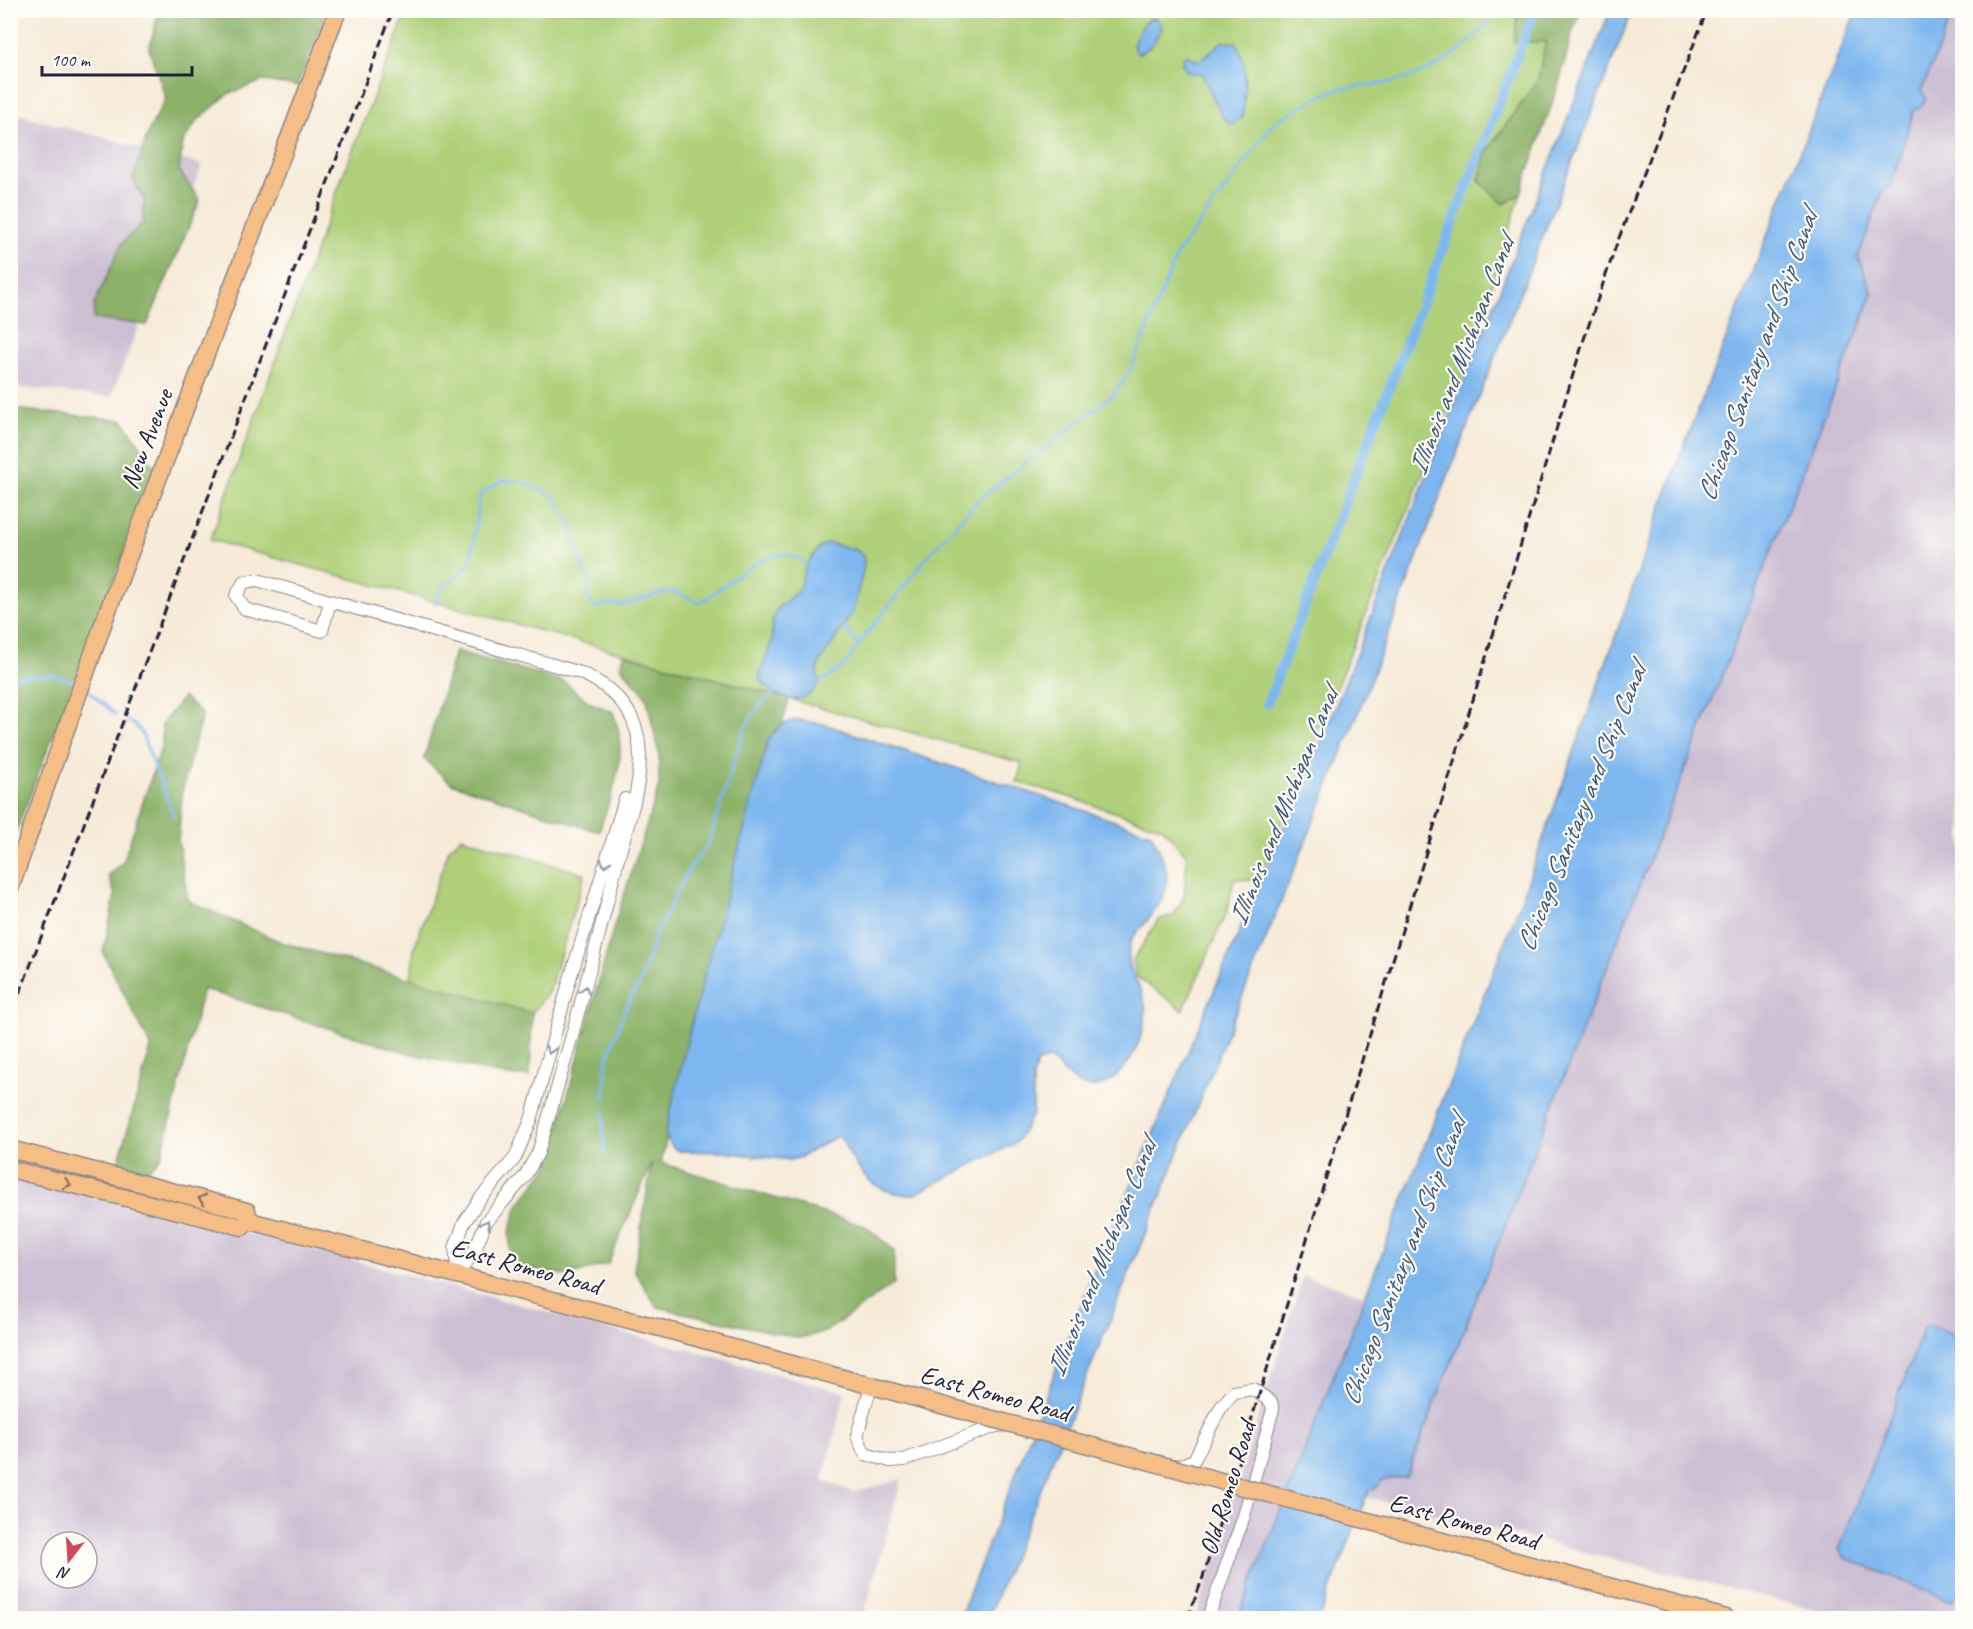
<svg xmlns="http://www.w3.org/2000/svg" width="1973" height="1629" viewBox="0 0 1973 1629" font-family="Caveat,sans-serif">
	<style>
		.industrial { fill: #ccbed3; fill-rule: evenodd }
		.green { fill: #afd078; stroke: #68795a; stroke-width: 1.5 }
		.forest { fill: #8bb268; stroke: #566a52; stroke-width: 1.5 }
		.water { fill: #7eb7ef; stroke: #506c95; stroke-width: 1.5 }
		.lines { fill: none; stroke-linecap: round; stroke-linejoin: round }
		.stream { stroke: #7eb7ef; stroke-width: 3 }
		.canal { stroke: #7eb7ef; stroke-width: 10 }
		.minor-casing { stroke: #8c868a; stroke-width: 14 }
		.major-casing { stroke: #8c868a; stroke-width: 19 }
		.minor { stroke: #fff; stroke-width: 12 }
		.major { stroke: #f6be87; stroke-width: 16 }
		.rail { stroke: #22223b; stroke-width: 3; stroke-dasharray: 9 4.5; stroke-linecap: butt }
		.major-bridge-casing { stroke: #8c868a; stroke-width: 19; stroke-linecap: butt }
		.major-bridge { stroke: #f6be87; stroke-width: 16 }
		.oneway { stroke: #9c9ca7 }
		.oneway2 { stroke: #8c7061 }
		.labels { text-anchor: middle; stroke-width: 4.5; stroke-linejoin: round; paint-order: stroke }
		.street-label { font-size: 26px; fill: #22223b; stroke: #fdfcf7 }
		.water-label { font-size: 27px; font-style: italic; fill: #42567a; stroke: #fdfcf7 }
	</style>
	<rect width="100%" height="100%" fill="#fdfcf7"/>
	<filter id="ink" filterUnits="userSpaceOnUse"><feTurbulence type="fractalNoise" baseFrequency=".0167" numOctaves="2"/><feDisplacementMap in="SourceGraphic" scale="12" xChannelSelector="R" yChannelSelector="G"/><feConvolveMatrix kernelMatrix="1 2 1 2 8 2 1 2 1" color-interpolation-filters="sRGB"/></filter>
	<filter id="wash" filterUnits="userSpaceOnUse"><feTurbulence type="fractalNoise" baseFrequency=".008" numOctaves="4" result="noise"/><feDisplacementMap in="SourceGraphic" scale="24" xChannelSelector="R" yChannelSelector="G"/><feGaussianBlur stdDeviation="1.35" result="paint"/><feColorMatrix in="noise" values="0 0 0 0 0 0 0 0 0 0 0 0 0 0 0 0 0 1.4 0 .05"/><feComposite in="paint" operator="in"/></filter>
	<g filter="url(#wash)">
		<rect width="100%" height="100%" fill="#f7ead8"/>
		<g class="industrial">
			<path d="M1953 11H1962V1618H1848L1366 1497 1369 1490 1375 1489 1381 1480 1406 1477 1873 294 1858 258 1883 191 1891 185 1914 110 1923 105 1922 90Z"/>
			<path d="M10 112 202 165 111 397 11 387Z"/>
			<path d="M10 1175 141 1210 292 1244 845 1392 823 1481 853 1492 902 1479 863 1618H11ZM51 1542H87V1578H51Z"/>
			<path d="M1303 1276 1364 1295 1238 1618H1196Z"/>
		</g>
		<g class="green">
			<path d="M1518 10 1514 42H1546L1537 82 1486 152 1479 181 1504 204 1521 193 1463 374 1258 881 1234 879 1228 909 1183 1010 1137 977 1133 960 1159 919 1174 916 1184 896 1187 856 1163 828 1060 794 1017 782 1022 763 210 540 345 170 407 11Z"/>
			<path d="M461 837 585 874 549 991 532 1013 411 980 414 948 449 849Z"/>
		</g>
		<g class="forest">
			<path d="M159 11H327L297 86 263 81 228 94 197 121 183 142 179 171 200 200 147 325 94 319V305L121 245 143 222 144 200 133 179 149 130 166 98 149 49Z"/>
			<path d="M1518 11H1582L1573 30 1559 83 1521 193 1504 204 1479 181 1486 153 1537 82 1546 42H1514Z"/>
			<path d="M11 409 123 420 156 470 11 844Z"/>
			<path d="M455 651 563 681 589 702 613 712C630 758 613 788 599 832L451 783 424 759Z"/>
			<path d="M624 654 789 699 782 726 774 731 691 1025 661 1163 865 1226 894 1250V1284L825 1332 799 1338 657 1307 634 1270 652 1163 608 1264 568 1276 512 1265 509 1234 518 1205 548 1167 615 923 659 787V754L646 696 620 666Z"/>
			<path d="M183 697 202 714 183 786 178 841 188 901 281 942 532 1013 530 1076H508L405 1052 203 989 161 1157 147 1171 117 1167 151 1047 103 953 115 895 108 875 123 862 162 745V724Z"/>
		</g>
		<g class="water">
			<path d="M1610 11H1632L1449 473 1359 711 988 1618H960L1088 1286 1337 703Z"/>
			<path d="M1856 11H1953L1922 90 1926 99 1923 105 1914 110 1891 185 1883 191 1858 257 1873 293 1406 1477 1381 1480 1375 1489 1369 1490 1319 1618H1238L1518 909 1679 458Z"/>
			<path d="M1152 18H1156L1162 28 1151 46 1138 54 1133 46C1137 35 1141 23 1152 18Z"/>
			<path d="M1222 42H1236C1250 67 1244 92 1243 117L1231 125 1222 116 1202 74 1188 72 1182 64 1183 57 1187 55 1199 61Z"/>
			<path d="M827 543 856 550 863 556 864 566 853 612 818 665 817 674 820 681C804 711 776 700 759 678L772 640V623L777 609 799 590 806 565 820 547Z"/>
			<path d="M799 720 823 724 860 736 1151 833C1171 874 1175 886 1145 923 1138 933 1130 936 1129 949 1126 970 1142 985 1145 1005 1149 1035 1120 1094 1084 1086 1070 1083 1061 1065 1049 1059L1037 1062 1033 1078V1113L1017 1142 913 1195C870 1194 859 1172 840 1137L837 1136 801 1157 790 1160 723 1152 680 1151 673 1148 665 1134 691 1025 768 741C775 729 784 721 799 720Z"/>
			<path d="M1929 1325 1962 1337C1963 1359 1967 1386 1962 1408 1959 1423 1955 1433 1962 1448V1592L1951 1601 1845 1558 1839 1550 1924 1328Z"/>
		</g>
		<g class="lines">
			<g class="stream">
				<path d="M435 603 443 586 459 575 471 561 480 494 504 480 526 483 555 496 571 526 588 582 587 598 595 608 607 604 624 605 665 592 679 593 699 603C726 589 775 531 806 565"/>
				<path d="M844 626 858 645"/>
				<path d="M10 677 52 675 74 682"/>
				<path d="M820 681 830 677 846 664 858 645 928 556 977 501 1114 394 1132 367 1177 254 1273 124C1293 110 1315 97 1339 89 1351 85 1367 86 1380 84 1430 77 1468 51 1497 10"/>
				<path d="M87 690 116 715"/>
				<path d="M127 721 135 725 141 732 174 816"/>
				<path d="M604 1099 607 1060 623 1014 642 977 657 932 688 871 708 844 745 727 757 709 773 694"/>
				<path d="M603 1111 604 1152"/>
			</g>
			<path class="canal" d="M1267 704 1535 10"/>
		</g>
	</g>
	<g filter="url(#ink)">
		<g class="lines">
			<defs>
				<g id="minor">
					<path d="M330 602 322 631 245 609 236 596 244 582 257 580 581 673C611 686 635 709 639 743 644 782 627 825 617 863 593 960 567 1057 538 1153L525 1176 486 1222 474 1252 458 1274"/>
					<path d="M458 1274 455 1248 464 1223 479 1200 515 1158 531 1120 570 979 625 799"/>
					<path d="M871 1385 857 1436 865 1454 890 1461 904 1460 996 1426 1009 1425"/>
					<path d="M1174 1465 1179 1466 1194 1460 1221 1407 1234 1392 1253 1389 1271 1402 1273 1409 1244 1516 1208 1618"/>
				</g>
				<g id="major">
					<path d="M10 889 108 610 338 10"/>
					<path d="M10 1149 247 1211 250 1221"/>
					<path d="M10 1169 242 1227 250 1221"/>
					<path d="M250 1221 664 1329 967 1412"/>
					<path d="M1593 1582 1726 1618"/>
				</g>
			</defs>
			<use href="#minor" class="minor-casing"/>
			<use href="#major" class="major-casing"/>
			<use href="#minor" class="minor"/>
			<use href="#major" class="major"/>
			<g class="rail">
				<path d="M10 1019 393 10"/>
				<path d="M1188 1618 1203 1577 1584 339 1617 243 1707 10"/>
				<path d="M1962 1618V1617"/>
			</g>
			<defs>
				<path id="major-bridge" d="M967 1412 1593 1582"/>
			</defs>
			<use href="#major-bridge" class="major-bridge-casing"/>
			<use href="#major-bridge" class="major-bridge"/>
		</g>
		<defs><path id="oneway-chevron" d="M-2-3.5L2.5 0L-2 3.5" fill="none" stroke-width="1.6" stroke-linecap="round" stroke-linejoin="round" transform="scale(1.5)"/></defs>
		<g class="oneway">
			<use href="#oneway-chevron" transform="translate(605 863) rotate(107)"/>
			<use href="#oneway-chevron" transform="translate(585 990) rotate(-74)"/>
			<use href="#oneway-chevron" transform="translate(550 1050) rotate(106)"/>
			<use href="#oneway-chevron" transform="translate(486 1224) rotate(-60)"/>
		</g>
		<g class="oneway2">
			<use href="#oneway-chevron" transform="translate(67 1184) rotate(15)"/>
			<use href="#oneway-chevron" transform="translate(202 1199) rotate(-166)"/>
		</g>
	</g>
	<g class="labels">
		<g class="street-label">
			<text transform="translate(146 439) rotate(-69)" y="9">New Avenue</text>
			<text transform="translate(526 1266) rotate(15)" y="9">East Romeo Road</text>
			<text transform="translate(995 1393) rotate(15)" y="9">East Romeo Road</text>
			<text transform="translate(1227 1488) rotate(-73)" y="9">Old Romeo Road</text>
			<text transform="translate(1464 1521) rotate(15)" y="9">East Romeo Road</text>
		</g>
		<g class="water-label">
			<text transform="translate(1461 356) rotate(-69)" y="9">Illinois and Michigan Canal</text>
			<text transform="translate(1757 356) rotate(-70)" y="9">Chicago Sanitary and Ship Canal</text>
			<text transform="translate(1283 807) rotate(-68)" y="9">Illinois and Michigan Canal</text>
			<text transform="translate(1581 808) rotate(-68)" y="9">Chicago Sanitary and Ship Canal</text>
			<text transform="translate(1101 1258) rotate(-68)" y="9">Illinois and Michigan Canal</text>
			<text transform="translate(1403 1261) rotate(-69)" y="9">Chicago Sanitary and Ship Canal</text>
		</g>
	</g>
	<rect width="1973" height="1629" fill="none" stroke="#fdfcf7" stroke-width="36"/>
	<g transform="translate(69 1560) rotate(197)"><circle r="28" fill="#fdfcf7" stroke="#a5a5ac" stroke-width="1.5"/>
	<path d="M0-4.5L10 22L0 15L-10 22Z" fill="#d1495b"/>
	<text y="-9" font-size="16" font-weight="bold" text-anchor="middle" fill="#22223b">N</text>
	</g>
	<path d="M42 66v9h150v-9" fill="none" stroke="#22223b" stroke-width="3"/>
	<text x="51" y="66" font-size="18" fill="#22223b" stroke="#fdfcf7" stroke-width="4.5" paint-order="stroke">100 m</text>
</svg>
